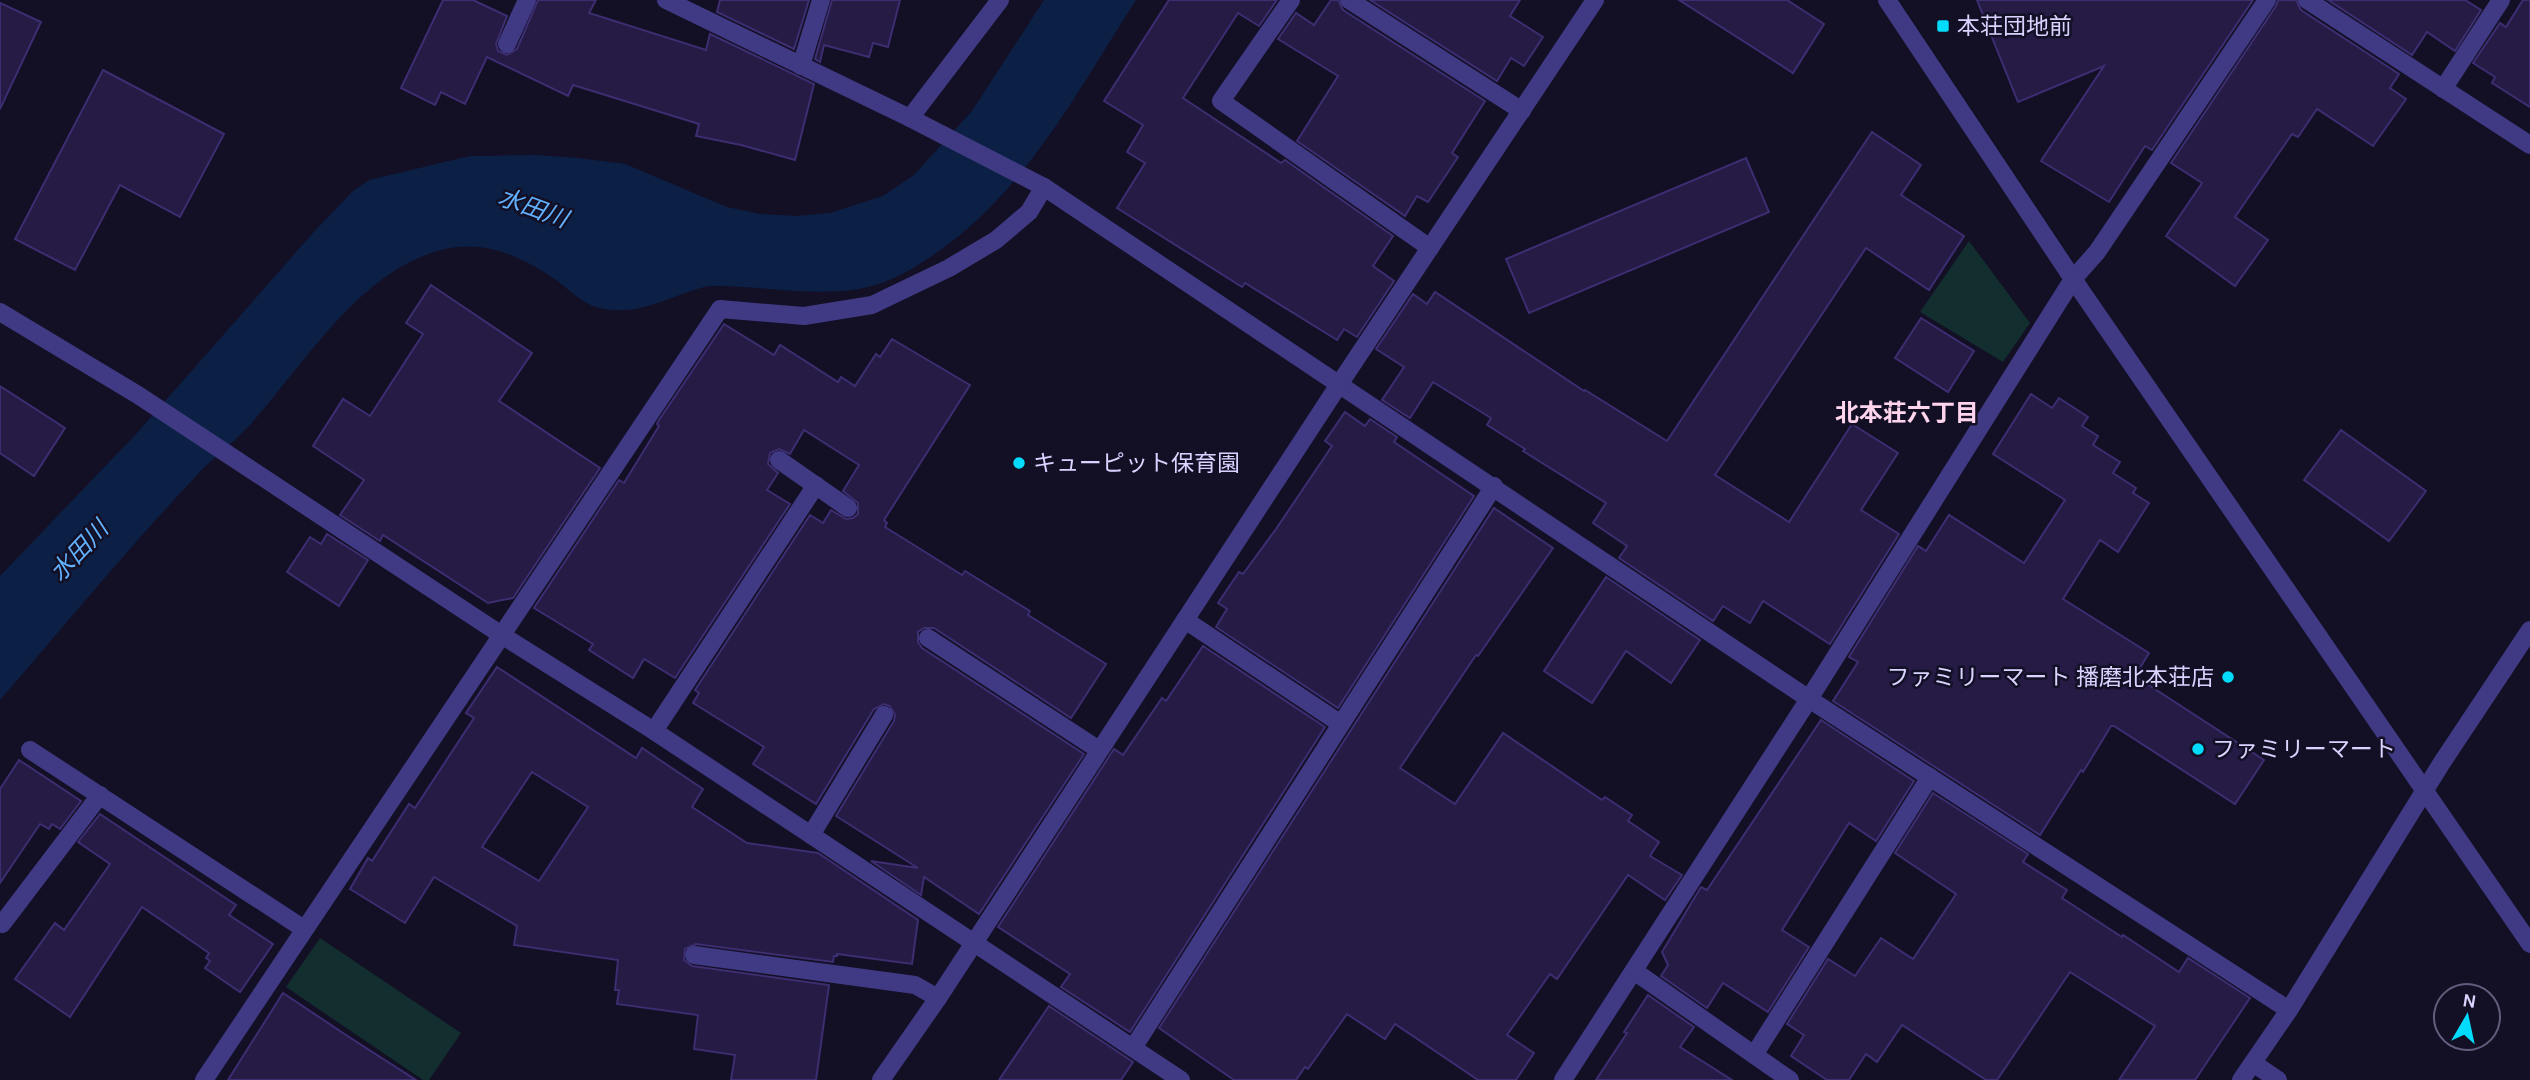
<svg xmlns="http://www.w3.org/2000/svg" width="2530" height="1080" viewBox="0 0 2530 1080" font-family="Karla,'Noto Sans JP',sans-serif">
	<style>
		.green { fill: #122e2e }
		.water { fill: #0c2046 }
		.building { fill: #251b45; stroke: #3d2d71; stroke-width: 2; fill-rule: evenodd }
		.lines { fill: none; stroke-linecap: round; stroke-linejoin: round }
		.minor { stroke: #3f3a83; stroke-width: 18 }
		.tertiary { stroke: #3f3a83; stroke-width: 18 }
		.poi-dot { fill: #02dbfb; stroke: #130f25; stroke-width: 2.5 }
		.labels { text-anchor: middle; stroke-width: 5; stroke-linejoin: round; paint-order: stroke }
		.poi-label { font-size: 23px; fill: #d9d3ff; stroke: #130f25; text-anchor: start }
		.water-label { font-size: 24px; font-style: italic; fill: #62b1fe; stroke: #130f25 }
		.neighbourhood-label { font-size: 24px; font-weight: bold; fill: #ffd5ee; stroke: #130f25 }
	</style>
	<rect width="100%" height="100%" fill="#130f25"/>
	<g class="green">
		<path d="M1969 241 2030 323 2003 362 1920 312Z"/>
		<path d="M320 938 461 1033 429 1080H423L286 987Z"/>
	</g>
	<path class="water" d="M1044 0H1136C1075 95 1020 202 921 263 903 275 881 285 859 289 809 297 761 285 711 286 700 287 692 291 682 294 654 305 626 316 596 307 583 303 570 291 559 282 520 255 481 237 434 252 353 278 301 370 246 429 231 445 212 458 197 475 129 547 65 625 0 700V576L137 433 312 234 353 191 369 180 470 156 537 155 578 158 625 164 727 207 760 214 795 216 830 213 883 196 914 175 972 111Z"/>
	<g class="building">
		<path d="M443 0H473L507 16 496 44 498 51 507 55 517 49 538 0H596L589 13 706 50 710 34 814 84 795 160 741 145 696 136 699 124 573 85 568 96 487 57 465 104 441 92 435 105 401 88Z"/>
		<path d="M720 0H809L794 49 717 12Z"/>
		<path d="M832 0H900L888 47 873 43 869 57 824 45 820 62 815 59Z"/>
		<path d="M1169 0H1277L1259 26 1238 13 1183 98 1281 163 1285 160 1393 236 1373 266 1394 281 1357 337 1344 329 1337 340 1245 283 1242 287 1117 208 1145 163 1127 152 1143 125 1104 101Z"/>
		<path d="M1331 0H1338L1343 10 1485 101 1452 153 1458 157 1428 202 1417 196 1405 216 1297 141 1338 76 1278 39 1296 13 1314 25Z"/>
		<path d="M1370 0H1520L1510 16 1543 37 1524 66 1511 58 1497 81Z"/>
		<path d="M1679 0H1787L1824 24 1793 73Z"/>
		<path d="M1977 0H2253L2152 150 2145 146 2109 202 2041 161 2104 66 2018 102Z"/>
		<path d="M2278 0H2296L2301 10 2399 74 2390 88 2406 99 2373 146 2317 109 2298 137 2292 134 2235 217 2268 240 2235 286 2166 236 2202 183 2171 163 2276 6Z"/>
		<path d="M2328 0H2465L2481 10 2455 51 2427 32 2412 55Z"/>
		<path d="M2523 0H2530V107L2492 83 2495 77 2473 63 2500 23 2506 27Z"/>
		<path d="M0 3 41 22 0 109Z"/>
		<path d="M103 70 224 134 180 217 120 185 75 270 15 239Z"/>
		<path d="M1872 132 1921 165 1901 195 1964 236 1929 290 1866 248 1715 475 1789 522 1852 424 1898 453 1861 510 1899 534 1830 644 1763 601 1750 623 1723 606 1713 621 1619 558 1627 546 1593 523 1606 503 1523 451 1525 449 1487 425 1491 418 1433 382 1410 418 1382 400 1404 367 1376 349 1413 294 1427 304 1435 292 1584 391 1585 390 1667 441Z"/>
		<path d="M1746 158 1769 212 1529 313 1506 259Z"/>
		<path d="M431 285 532 353 499 401 600 468 513 598 488 603 383 535 380 541 340 515 364 480 313 446 343 399 370 416 423 334 406 323Z"/>
		<path d="M1921 318 1974 351 1948 392 1895 358Z"/>
		<path d="M724 324 774 355 780 345 838 382 841 377 855 386 876 354 880 357 892 339 970 385 884 520 887 523 885 527 962 575 965 571 1030 611 1028 615 1106 664 1071 718 934 628H924L918 632V642L922 648 1084 754 979 914 924 877 921 895 871 861 918 868 836 816 894 721 895 715 890 706 884 704 874 709 816 804 753 764 764 747 693 703 699 693 695 690 810 515 823 523 831 510 846 519 853 518 858 514V503L843 491 859 465 804 430 790 454 779 449 770 453 768 464 778 473 767 490 790 504 675 678 644 659 633 678 589 650 593 644 534 608 619 480 624 483 659 426 657 424 659 420Z"/>
		<path d="M0 386 65 428 34 476 0 453Z"/>
		<path d="M2031 394 2052 408 2059 398 2088 417 2082 426 2098 436 2093 445 2120 462 2113 473 2136 488 2133 493 2149 503 2118 552 2100 540 2063 599 2149 653 2135 676 2264 760 2235 804 2114 726H2111L2083 772 2081 770 2040 835 1833 701 1858 662 1849 657 1918 546 1926 551 1949 515 2024 563 2065 500 1993 454Z"/>
		<path d="M1345 412 1365 426 1370 419 1397 437 1394 442 1474 496 1338 708 1216 627 1227 609 1218 603 1239 572 1243 574 1276 529 1332 446 1325 441Z"/>
		<path d="M2341 430 2426 491 2389 541 2304 480Z"/>
		<path d="M1494 508 1553 548 1478 656 1476 655 1400 768 1455 804 1503 733 1602 800 1605 797 1632 815 1628 821 1659 842 1650 856 1682 875 1665 900 1628 875 1557 979 1550 974 1507 1035 1534 1053 1516 1080H1478L1395 1024 1385 1039 1347 1014 1308 1069 1305 1067 1296 1080H1234L1159 1028Z"/>
		<path d="M327 534 368 560 339 606 287 572 310 537 321 544Z"/>
		<path d="M1606 577 1700 640 1671 683 1626 651 1592 703 1544 671Z"/>
		<path d="M1203 646 1325 727 1130 1032 1061 987 1070 974 998 927 1114 749 1123 755 1162 698 1166 701Z"/>
		<path d="M497 667 636 758 642 748 703 789 692 807 747 843 818 853 918 920 912 964 837 954V956H834L833 962 696 944 685 949 684 960 692 966 829 985 816 1080H731L735 1055 694 1049 698 1015 617 1004 619 990H615L618 960 514 945 517 926 434 877 405 923 350 889 368 858 372 861 409 804 415 808 474 718 466 713ZM532 772 588 807 539 881 482 847Z"/>
		<path d="M1821 720 1914 781 1876 841 1849 823 1782 930 1809 947 1768 1012 1723 983 1707 1008 1661 976 1668 965 1662 952 1701 887 1707 890Z"/>
		<path d="M19 760 81 801 60 829 52 824 49 829 40 824 0 883V789Z"/>
		<path d="M1933 793 2028 854 2023 862 2067 890 2062 898 2122 937 2123 935 2179 972 2188 958 2250 998 2195 1080H2119L2155 1026 2070 972 1997 1080H1986L1902 1025 1877 1062 1866 1054 1849 1080H1827L1791 1056 1804 1035 1787 1024 1828 959 1855 976 1881 938 1913 959 1956 894 1895 853Z"/>
		<path d="M100 814 236 905 229 915 273 944 240 992 205 968 210 961 206 958 209 953 142 907 70 1017 15 979 55 923 64 930 110 864 78 842Z"/>
		<path d="M283 993 349 1037 416 1080H228Z"/>
		<path d="M1648 995 1694 1027 1680 1047 1732 1080H1596L1627 1033 1624 1032Z"/>
		<path d="M1049 1006 1133 1062 1121 1080H999Z"/>
	</g>
	<g class="lines">
		<g class="minor">
			<path d="M666 0 910 118 1044 187 1809 699 2289 1010"/>
			<path d="M1291 0 1221 101 1430 248"/>
			<path d="M1349 0 1522 111"/>
			<path d="M2307 0 2530 145"/>
			<path d="M507 44 527 0"/>
			<path d="M801 66 821 0"/>
			<path d="M2443 89 2501 0"/>
			<path d="M910 118 1000 0"/>
			<path d="M0 312 138 395 500 634 654 731 1181 1080"/>
			<path d="M779 460 848 508"/>
			<path d="M1185 620 1341 724"/>
			<path d="M928 638 1099 750"/>
			<path d="M654 731 816 485"/>
			<path d="M30 750 304 929"/>
			<path d="M811 835 884 715"/>
			<path d="M2 924 100 795"/>
			<path d="M694 955 915 985 938 998"/>
			<path d="M1634 971 1790 1080"/>
			<path d="M1133 1048 1494 486"/>
			<path d="M1754 1055 1930 777"/>
			<path d="M2253 1063 2278 1080"/>
			<path d="M204 1080 720 309 804 316 872 305 949 268 996 240 1029 212 1044 187"/>
			<path d="M881 1080 938 998 1340 383 1595 0"/>
			<path d="M1563 1080 1809 699 2073 279 2097 252 2267 0"/>
			<path d="M2241 1080 2289 1010 2441 764 2530 630"/>
		</g>
		<path class="tertiary" d="M1887 0 2073 279 2530 944"/>
	</g>
	<g class="poi-dot">
		<rect x="1936" y="19" width="14" height="14" rx="3.5"/>
		<circle cx="1019" cy="463" r="7"/>
		<circle cx="2228" cy="677" r="7"/>
		<circle cx="2198" cy="749" r="7"/>
	</g>
	<g class="labels">
		<g class="poi-label">
			<text x="1957" y="34">本荘団地前</text>
			<text x="1033" y="471">キューピット保育園</text>
			<text x="2214" y="685" text-anchor="end">ファミリーマート 播磨北本荘店</text>
			<text x="2212" y="757">ファミリーマート</text>
		</g>
		<g class="water-label">
			<text transform="translate(533 208) rotate(20)" y="8">水田川</text>
			<text transform="translate(79 551) rotate(-47)" y="8">水田川</text>
		</g>
		<g class="neighbourhood-label">
			<text x="1907" y="421">北本荘六丁目</text>
		</g>
	</g>
	<g transform="translate(2467 1017) rotate(9)"><circle r="33" fill="#130f25" stroke="#625d7c" stroke-width="2"/>
	<path d="M0-5L12 26L0 18L-12 26Z" fill="#02dbfb"/>
	<text y="-10" font-size="19" font-weight="bold" text-anchor="middle" fill="#d9d3ff">N</text>
	</g>
</svg>
